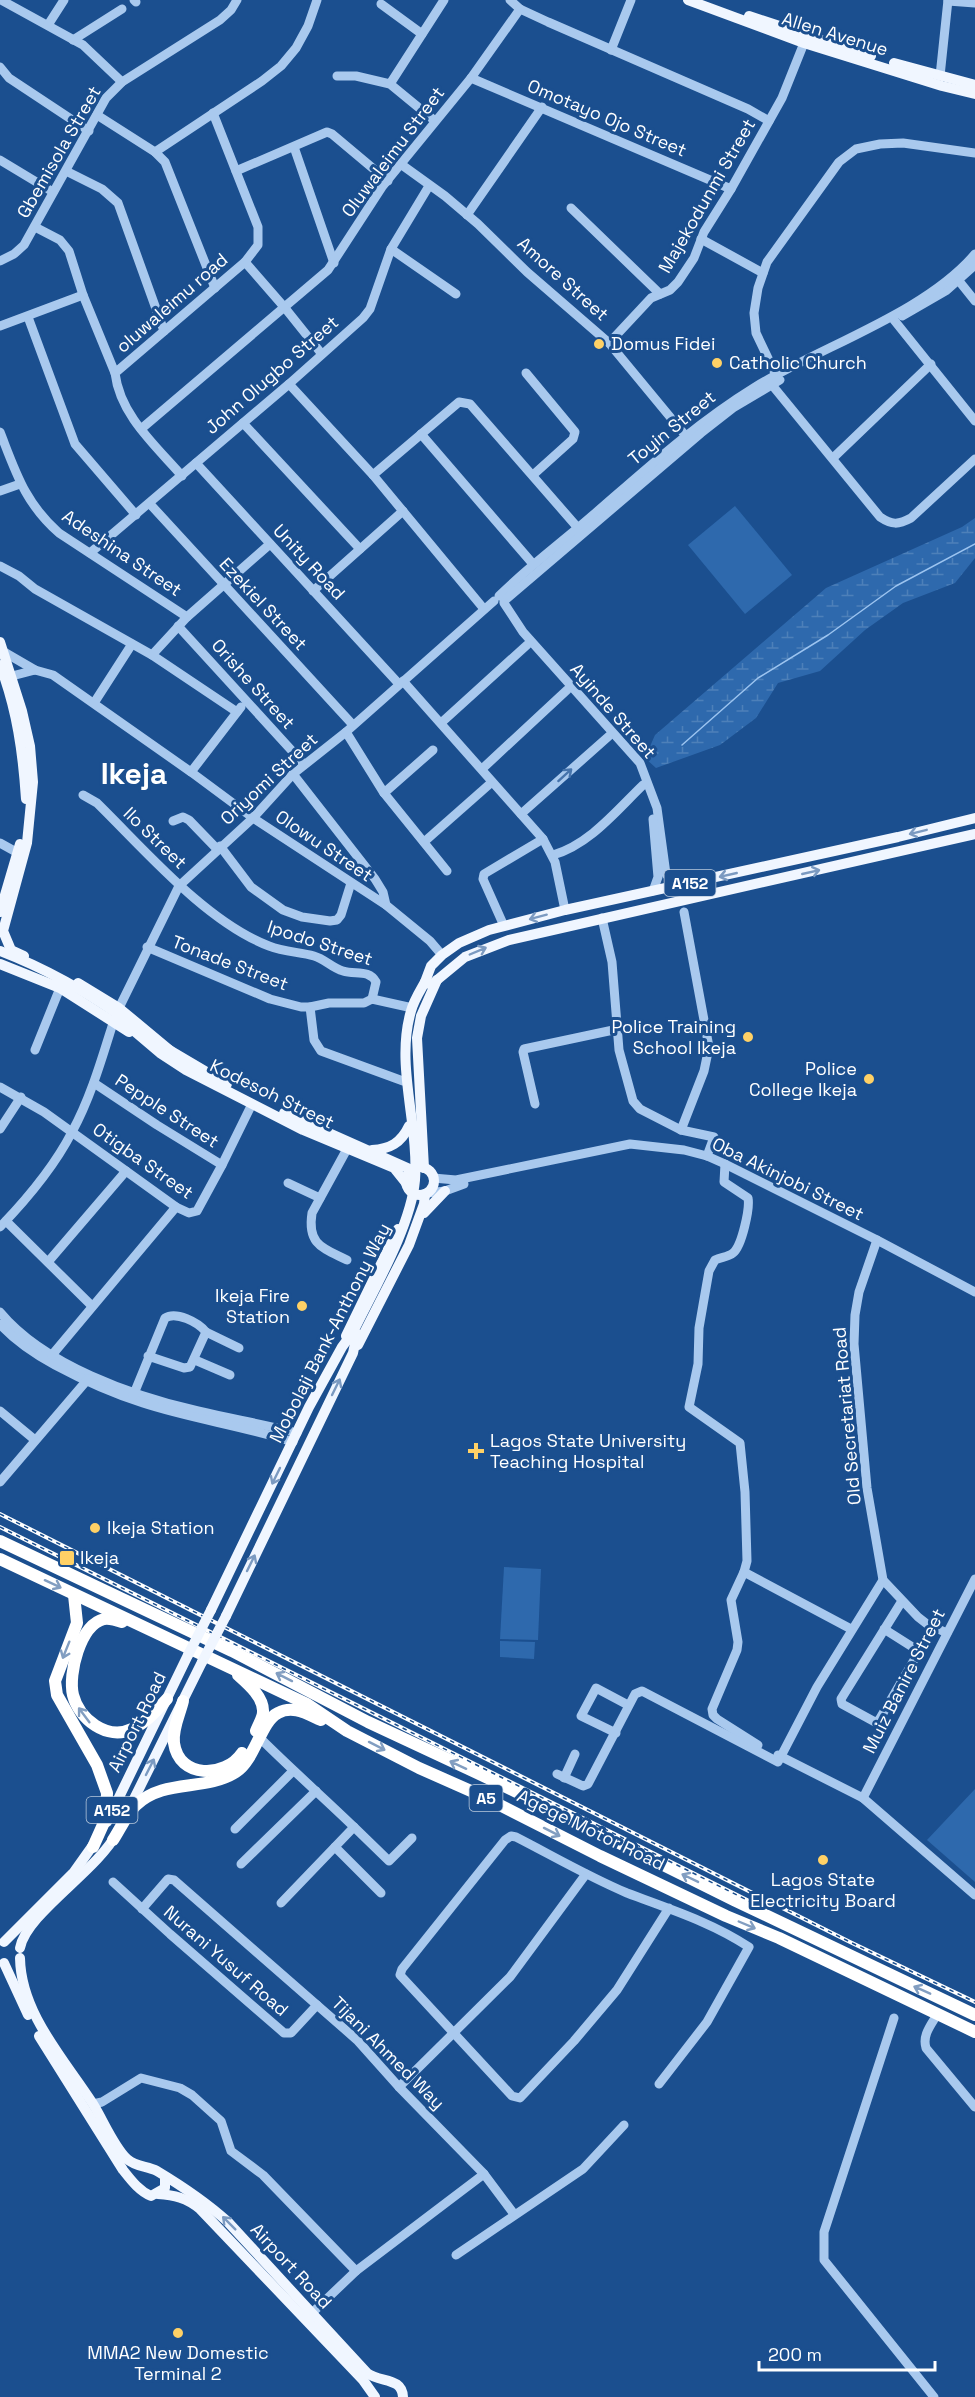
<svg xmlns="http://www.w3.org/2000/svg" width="975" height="2397" viewBox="0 0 975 2397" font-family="'Space Grotesk',sans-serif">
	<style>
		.green { fill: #2e69ad }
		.wetland { fill: url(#wetland-marsh) }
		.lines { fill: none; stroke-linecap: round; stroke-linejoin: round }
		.stream { stroke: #9cc4f0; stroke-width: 1.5 }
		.minor { stroke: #a9c9ee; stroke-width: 9 }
		.major { stroke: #f0f6ff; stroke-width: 10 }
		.highway { stroke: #fff; stroke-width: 12 }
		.rail-casing { stroke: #fff; stroke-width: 4 }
		.rail { stroke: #1b4f8f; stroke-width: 1.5; stroke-dasharray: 4.5; stroke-linecap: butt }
		.major-bridge { stroke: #f0f6ff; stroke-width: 10 }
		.oneway { stroke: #4674ac }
		.oneway2 { stroke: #7b9ac1 }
		.oneway3 { stroke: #829ec1 }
		.poi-dot { fill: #ffd166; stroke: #1b4f8f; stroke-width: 2 }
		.labels { text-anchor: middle; stroke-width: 6; stroke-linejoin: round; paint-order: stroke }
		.shield { fill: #1b4f8f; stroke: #bbcadd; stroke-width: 1.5 }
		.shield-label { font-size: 16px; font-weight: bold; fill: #fff }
		.street-label { font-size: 18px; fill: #fff; stroke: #1b4f8f }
		.poi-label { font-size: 18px; fill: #fff; stroke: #1b4f8f; text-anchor: start }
		.town-label { font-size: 30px; font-weight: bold; fill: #fff; stroke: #1b4f8f }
	</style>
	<defs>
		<pattern id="wetland-marsh" width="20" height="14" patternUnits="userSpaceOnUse" patternTransform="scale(1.5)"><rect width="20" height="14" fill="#2e69ad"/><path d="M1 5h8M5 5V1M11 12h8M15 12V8" fill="none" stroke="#4d80b9"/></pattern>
	</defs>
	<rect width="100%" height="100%" fill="#1b4f8f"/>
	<g class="green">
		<path d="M735 506 792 575 745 614 688 545Z"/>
		<path d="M504 1567 541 1569 538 1640 500 1639Z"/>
		<path d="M500 1641 535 1642 534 1659 500 1657Z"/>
		<path d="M975 1789V1882L927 1840Z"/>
	</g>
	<path class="wetland" d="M975 518V558L955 583 903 603 865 630 820 671 778 683 756 718 720 745 656 768 645 758 655 735 826 588 962 527Z"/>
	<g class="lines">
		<path class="stream" d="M682 745 758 678 828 635 896 586 975 544"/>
		<g class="minor">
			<path d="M1 0 83 45 122 82"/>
			<path d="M134 0 136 2"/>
			<path d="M510 0 520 9 548 22 748 109 769 121"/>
			<path d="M948 1 975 3"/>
			<path d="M381 4 422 34"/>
			<path d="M48 25 64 0"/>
			<path d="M73 40 122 9"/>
			<path d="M611 50 631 0"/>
			<path d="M0 67 9 78 89 131"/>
			<path d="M337 76H356L390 84 435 121"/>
			<path d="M940 76 948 0"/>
			<path d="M471 78 731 189"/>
			<path d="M390 84 444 0"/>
			<path d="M213 113 258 227V245L245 262"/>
			<path d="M97 115 155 152 165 162 215 288"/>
			<path d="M294 147 334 263"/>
			<path d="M155 152 262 81 281 66 296 48 308 26 317 0"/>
			<path d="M0 160 53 192"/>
			<path d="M402 165 445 196 478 224 527 272 609 343 685 435"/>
			<path d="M66 171 102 189 118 203 164 331"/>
			<path d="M236 171 327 132 332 134 388 181"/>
			<path d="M571 208 660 294"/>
			<path d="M467 215 542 107"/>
			<path d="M35 227 60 240 69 251 83 295 115 373"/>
			<path d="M701 239 763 273"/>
			<path d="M391 249 456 294"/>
			<path d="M0 261 14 254 24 245 106 98 122 82 220 20 231 10 237 0"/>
			<path d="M959 281 975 301"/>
			<path d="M902 316 947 290 975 265"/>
			<path d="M28 317 75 444 136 515"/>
			<path d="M894 320 975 421"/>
			<path d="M0 326 83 295"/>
			<path d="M609 343 651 298 670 290 678 282 694 258 704 232 731 189 782 98 804 43"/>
			<path d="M526 373 575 432 573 439 533 475"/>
			<path d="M776 375 756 333 754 313 758 288 767 262 839 162 856 149 880 144 903 143 975 153"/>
			<path d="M289 384 373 475 484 609"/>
			<path d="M772 385 880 517C892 525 898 525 911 518L975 459"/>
			<path d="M243 423 360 549"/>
			<path d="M141 429 328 270 382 187 471 78 520 9"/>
			<path d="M0 432C16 473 25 503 59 533L187 617"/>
			<path d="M421 434 533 564"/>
			<path d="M833 458 931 364"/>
			<path d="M196 463 399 684"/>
			<path d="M373 475 459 402 470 404 578 528"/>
			<path d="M182 476C155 445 120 415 115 373L245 262 285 308 321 353"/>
			<path d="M0 491 20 484"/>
			<path d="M150 504 353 725"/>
			<path d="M90 553 289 384 363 318 370 309 391 249 429 186"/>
			<path d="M0 566 19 576 35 589 152 655 237 712"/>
			<path d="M313 591 403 511"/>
			<path d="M499 596C528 567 561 543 592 516 644 471 695 424 755 387 822 346 925 313 975 254"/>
			<path d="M504 601 701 433 733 408 780 380"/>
			<path d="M504 603 523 632 640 763 657 808 666 874 671 880 680 885"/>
			<path d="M178 626 304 764"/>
			<path d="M4 652 35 670"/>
			<path d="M152 655 187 617 270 544"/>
			<path d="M12 676 35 670 53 675 191 772 253 818 386 905 430 941 442 955"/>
			<path d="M403 681 543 839 555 862 565 910"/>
			<path d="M94 703 132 644"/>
			<path d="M441 723 527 645"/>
			<path d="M346 732 384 793 447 871"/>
			<path d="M482 769 567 690"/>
			<path d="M191 772 241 707"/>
			<path d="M293 774 375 879 383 892 386 905"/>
			<path d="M384 793 433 750"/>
			<path d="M83 795 97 803C145 850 206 922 269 946 284 952 300 952 314 956 325 959 332 968 343 971 355 975 369 969 376 982L372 999"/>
			<path d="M521 814 609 736"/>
			<path d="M653 819 658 877 653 891"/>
			<path d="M173 821 183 817 189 820 217 849"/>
			<path d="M424 842 492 782"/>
			<path d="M0 843 18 853"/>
			<path d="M220 846 251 887 283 910 302 917 330 921 337 920 341 915 351 883"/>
			<path d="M553 855C590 844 616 811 643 785"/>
			<path d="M602 918 612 962 619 1050 633 1101 640 1109 681 1130 714 1137 707 1156"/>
			<path d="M504 926 483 879 484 874 543 839"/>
			<path d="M147 947 270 999 301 1007H310L329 1003H364L372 999"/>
			<path d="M372 999 408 1007"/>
			<path d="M310 1007 314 1040 321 1051 403 1081"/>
			<path d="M119 1008 179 886 253 818 293 774 346 732 494 601"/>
			<path d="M35 1050 60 988"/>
			<path d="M94 1083 157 1125 222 1165"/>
			<path d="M0 1087 44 1112 176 1207 189 1213 197 1211 222 1165 252 1104"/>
			<path d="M535 1104 523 1052 524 1049 618 1029"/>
			<path d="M0 1129 21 1097"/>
			<path d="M681 1130 704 1071 709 1047 684 912"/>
			<path d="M725 1164 724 1182 748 1198C750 1208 742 1246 733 1253 728 1257 721 1257 715 1260L709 1271 703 1305 699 1328 698 1364 689 1407 740 1443 745 1492 747 1561 744 1572 851 1629"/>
			<path d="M433 1178 456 1180 630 1144 684 1150 707 1156 725 1164 877 1240 975 1292"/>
			<path d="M288 1183 320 1198"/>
			<path d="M428 1193 445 1191 464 1184"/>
			<path d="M6 1221 92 1306"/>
			<path d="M0 1227C27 1199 54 1167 72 1132 91 1097 102 1058 114 1020"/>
			<path d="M877 1240 859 1292 855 1315 854 1344 867 1488 883 1580 918 1617 927 1624 947 1633"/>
			<path d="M347 1260C323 1248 307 1245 312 1213L347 1149"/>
			<path d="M48 1262 126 1171"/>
			<path d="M0 1312C44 1365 133 1396 198 1411 231 1419 264 1424 297 1433"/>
			<path d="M0 1324C15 1341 35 1354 55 1365 83 1380 112 1393 143 1403 192 1419 244 1426 293 1442"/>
			<path d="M206 1332 239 1348"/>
			<path d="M52 1355 176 1207"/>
			<path d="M195 1360 230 1375"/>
			<path d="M133 1396 165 1318C176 1311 198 1322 206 1332L190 1367 184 1368 148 1356"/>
			<path d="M0 1411 35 1440"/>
			<path d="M0 1482 88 1379"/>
			<path d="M744 1572 731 1600 738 1642 737 1650 712 1709 713 1715 717 1719 758 1745"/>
			<path d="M884 1629 914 1648 917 1655 879 1720 875 1722 842 1704 841 1699 902 1601"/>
			<path d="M616 1733 581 1716 596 1688 628 1705"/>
			<path d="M261 1739C291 1769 323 1797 354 1827L281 1903"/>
			<path d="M778 1755 863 1798 975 1895"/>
			<path d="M557 1774 583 1786 588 1784 635 1694 642 1691 778 1762 817 1687 883 1580"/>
			<path d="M564 1778 575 1754"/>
			<path d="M863 1798 975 1579"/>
			<path d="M354 1827 389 1861 412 1838"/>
			<path d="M235 1829 292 1772"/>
			<path d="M335 1847 381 1893"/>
			<path d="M241 1864 316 1791"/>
			<path d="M113 1882 170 1934 284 2033H291L317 2005"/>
			<path d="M142 1909 168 1879 174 1880 357 2040 399 2087 484 2174 514 2214"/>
			<path d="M938 2013C931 2025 922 2035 926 2048L975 2107"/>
			<path d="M894 2018 824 2232V2260L934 2397"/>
			<path d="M659 2084 707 2022 749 1947C711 1922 669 1909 627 1893 589 1877 553 1856 516 1837L511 1836 505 1840 402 1969 400 1975 512 2096 520 2098 574 2041 617 1990 669 1908"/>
			<path d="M399 2087 510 1977 586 1874"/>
			<path d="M93 2104 102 2102 141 2078 180 2088 192 2095 221 2121 231 2151 263 2175 356 2271"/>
			<path d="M456 2255 583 2169 624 2125"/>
			<path d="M312 2313 356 2271 484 2174"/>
		</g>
		<g class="major">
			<path d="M688 0 804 43 942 86 975 94"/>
			<path d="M749 16 871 56"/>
			<path d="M894 63 975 85"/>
			<path d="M0 642 22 711 30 746 33 782 27 843 3 931 11 950 24 956"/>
			<path d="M0 665C17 709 23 753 26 799"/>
			<path d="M0 912 20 844"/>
			<path d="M0 964 60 988 129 1032"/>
			<path d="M425 982 431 966 442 955 459 943 489 930 565 910 898 837 975 818"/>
			<path d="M78 983 119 1008 172 1052"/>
			<path d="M431 985 465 957 509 940 975 834"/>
			<path d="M127 1025 160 1053 186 1070 303 1130 394 1168 406 1183"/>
			<path d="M166 1048 227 1084"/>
			<path d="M284 1113 412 1170"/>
			<path d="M372 1150C390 1149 401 1143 409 1126"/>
			<circle cx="420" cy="1181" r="14"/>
			<path d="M424 1168 417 1038 421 1016 437 980"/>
			<path d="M424 1213 445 1191"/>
			<path d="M346 1336 398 1229"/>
			<path d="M358 1345 409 1245 424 1204 425 1194"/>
			<path d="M211 1610 309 1407 342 1347 353 1332"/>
			<path d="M226 1616 353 1353 357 1334"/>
			<path d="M128 1811 202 1662"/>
			<path d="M107 1822 188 1655"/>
			<path d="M4 1942 74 1872 96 1841"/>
			<path d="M20 1948C26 1914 97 1871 117 1833"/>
			<path d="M20 1958C21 2014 65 2060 93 2104 103 2120 114 2147 127 2159 136 2167 147 2166 157 2171 182 2186 206 2202 228 2222L367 2373C381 2383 402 2377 403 2397"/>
			<path d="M4 1963 28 2015"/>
			<path d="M39 2036 123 2170C131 2180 139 2191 151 2196L165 2188V2178"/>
			<path d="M158 2194C174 2195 187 2198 200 2209L363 2380 375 2397"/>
		</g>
		<g class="highway">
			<path d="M0 1541 232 1651 368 1722 490 1779 734 1900 975 2015"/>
			<path d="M0 1559 307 1704 347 1731 419 1768 480 1795 600 1856 726 1916 779 1938 975 2032"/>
			<path d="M74 1595 77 1623 55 1681 57 1695 97 1765 107 1793 106 1818 93 1847"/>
			<path d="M122 1622C116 1620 110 1618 104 1619 80 1625 68 1674 73 1695 79 1719 107 1741 132 1729 147 1722 156 1711 167 1699"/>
			<path d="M238 1675C247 1683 264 1697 263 1712 263 1718 258 1725 256 1731"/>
			<path d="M183 1701C180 1714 172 1729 174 1743 179 1779 225 1778 242 1753"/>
			<path d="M113 1840C120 1829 127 1814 136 1805 165 1778 204 1792 236 1772 255 1760 261 1721 278 1713 293 1705 307 1714 321 1720"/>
		</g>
		<defs>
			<g id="rail">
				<path d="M0 1514 850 1942 975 2002"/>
				<path d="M0 1527 765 1909"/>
			</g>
		</defs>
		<use href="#rail" class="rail-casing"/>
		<use href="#rail" class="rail"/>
		<g class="major-bridge">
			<path d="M0 951C47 969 89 993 129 1022"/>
			<path d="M353 1332C374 1289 411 1226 415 1180 419 1124 395 1065 411 1011 414 1000 420 991 425 982"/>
			<path d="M188 1655 211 1610"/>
			<path d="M202 1662 226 1616"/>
		</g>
	</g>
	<defs><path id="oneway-shaft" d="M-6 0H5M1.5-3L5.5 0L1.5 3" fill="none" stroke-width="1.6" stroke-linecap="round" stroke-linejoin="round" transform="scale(1.5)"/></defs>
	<use class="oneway" href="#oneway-shaft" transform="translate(565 775) rotate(-42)"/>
	<g class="oneway2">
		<use href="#oneway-shaft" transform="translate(918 832) rotate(166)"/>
		<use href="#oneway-shaft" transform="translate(811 872) rotate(-13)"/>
		<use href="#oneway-shaft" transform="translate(728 875) rotate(167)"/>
		<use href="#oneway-shaft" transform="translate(538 917) rotate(165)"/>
		<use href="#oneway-shaft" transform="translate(478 951) rotate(-23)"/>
		<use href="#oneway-shaft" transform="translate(336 1387) rotate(-64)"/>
		<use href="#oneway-shaft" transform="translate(276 1476) rotate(116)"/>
		<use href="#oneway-shaft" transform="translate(251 1563) rotate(-64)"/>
		<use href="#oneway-shaft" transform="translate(150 1767) rotate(-63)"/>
		<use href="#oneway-shaft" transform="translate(229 2223) rotate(-135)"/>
	</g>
	<g class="oneway3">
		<use href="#oneway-shaft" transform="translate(53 1584) rotate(25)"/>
		<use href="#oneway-shaft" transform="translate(66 1650) rotate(112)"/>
		<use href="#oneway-shaft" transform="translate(284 1677) rotate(-153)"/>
		<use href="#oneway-shaft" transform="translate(84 1715) rotate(-127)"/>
		<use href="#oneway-shaft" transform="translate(377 1746) rotate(27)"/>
		<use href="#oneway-shaft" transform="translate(458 1765) rotate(-155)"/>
		<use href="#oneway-shaft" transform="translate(552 1832) rotate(27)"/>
		<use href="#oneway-shaft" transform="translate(690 1878) rotate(-154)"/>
		<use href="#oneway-shaft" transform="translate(747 1925) rotate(23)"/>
		<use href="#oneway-shaft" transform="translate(922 1990) rotate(-156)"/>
	</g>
	<g class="poi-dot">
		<circle cx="599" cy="344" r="6"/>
		<circle cx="717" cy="363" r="6"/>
		<circle cx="748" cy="1037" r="6"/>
		<circle cx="869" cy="1079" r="6"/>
		<circle cx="302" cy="1306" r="6"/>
		<path d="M473 1442h6v6h6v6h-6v6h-6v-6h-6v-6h6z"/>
		<circle cx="95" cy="1528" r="6"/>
		<rect x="59" y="1550" width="16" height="16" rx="3"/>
		<circle cx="823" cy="1860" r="6"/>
		<circle cx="178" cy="2333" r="6"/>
	</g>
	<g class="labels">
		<g class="shield">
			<rect x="664.5" y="870" width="51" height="26" rx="4.5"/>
			<rect x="469.5" y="1785" width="33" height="26" rx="4.5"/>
			<rect x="86.5" y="1797" width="51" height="26" rx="4.5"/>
		</g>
		<g class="shield-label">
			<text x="690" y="889">A152</text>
			<text x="486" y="1804">A5</text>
			<text x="112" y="1816">A152</text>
		</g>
		<g class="street-label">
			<text transform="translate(835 34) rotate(17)" y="6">Allen Avenue</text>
			<text transform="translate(607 118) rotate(23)" y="6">Omotayo Ojo Street</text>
			<text transform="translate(59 152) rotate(-60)" y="6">Gbemisola Street</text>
			<text transform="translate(393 152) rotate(-53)" y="6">Oluwaleimu Street</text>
			<text transform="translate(707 196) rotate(-60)" y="6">Majekodunmi Street</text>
			<text transform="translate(563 279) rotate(42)" y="6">Amore Street</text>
			<text transform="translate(172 303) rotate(-41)" y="6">oluwaleimu road</text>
			<text transform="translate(272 375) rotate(-41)" y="6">John Olugbo Street</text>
			<text transform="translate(672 428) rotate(-39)" y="6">Toyin Street</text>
			<text transform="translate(122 553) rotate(34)" y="6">Adeshina Street</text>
			<text transform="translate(309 562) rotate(47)" y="6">Unity Road</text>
			<text transform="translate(263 604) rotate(47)" y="6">Ezekiel Street</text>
			<text transform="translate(253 684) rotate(48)" y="6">Orishe Street</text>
			<text transform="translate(613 711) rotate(49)" y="6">Ayinde Street</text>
			<text transform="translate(269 779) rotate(-43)" y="6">Oriyomi Street</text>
			<text transform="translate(155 838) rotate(44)" y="6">Ilo Street</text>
			<text transform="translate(324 846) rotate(34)" y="6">Olowu Street</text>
			<text transform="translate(320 943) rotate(18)" y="6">Ipodo Street</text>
			<text transform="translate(230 963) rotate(21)" y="6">Tonade Street</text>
			<text transform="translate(272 1094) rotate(26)" y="6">Kodesoh Street</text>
			<text transform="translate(167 1111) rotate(33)" y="6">Pepple Street</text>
			<text transform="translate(143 1161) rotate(35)" y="6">Otigba Street</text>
			<text transform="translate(788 1179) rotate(26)" y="6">Oba Akinjobi Street</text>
			<text transform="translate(330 1333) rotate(-63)" y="6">Mobolaji Bank-Anthony Way</text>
			<text transform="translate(847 1416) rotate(-95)" y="6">Old Secretariat Road</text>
			<text transform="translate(904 1681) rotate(-63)" y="6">Muiz Banire Street</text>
			<text transform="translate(137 1722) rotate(-64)" y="6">Airport Road</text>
			<text transform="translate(591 1830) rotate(26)" y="6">Agege Motor Road</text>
			<text transform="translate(226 1961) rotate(41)" y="6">Nurani Yusuf Road</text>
			<text transform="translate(388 2053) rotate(45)" y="6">Tijani Ahmed Way</text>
			<text transform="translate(291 2266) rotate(47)" y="6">Airport Road</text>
		</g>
		<g class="poi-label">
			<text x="611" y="350">Domus Fidei</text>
			<text x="729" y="369">Catholic Church</text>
			<text x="736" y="1033" text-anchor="end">Police Training<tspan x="736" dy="21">School Ikeja</tspan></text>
			<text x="857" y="1075" text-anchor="end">Police<tspan x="857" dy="21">College Ikeja</tspan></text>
			<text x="290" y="1302" text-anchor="end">Ikeja Fire<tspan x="290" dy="21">Station</tspan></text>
			<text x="490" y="1447">Lagos State University<tspan x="490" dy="21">Teaching Hospital</tspan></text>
			<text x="107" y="1534">Ikeja Station</text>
			<text x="80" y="1564">Ikeja</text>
			<text x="823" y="1886" text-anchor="middle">Lagos State<tspan x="823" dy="21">Electricity Board</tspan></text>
			<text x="178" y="2359" text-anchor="middle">MMA2 New Domestic<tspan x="178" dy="21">Terminal 2</tspan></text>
		</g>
		<g class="town-label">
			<text x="134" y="784">Ikeja</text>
		</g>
	</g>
	<path d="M759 2361v9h176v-9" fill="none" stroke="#ffffff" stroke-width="3"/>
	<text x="768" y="2361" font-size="18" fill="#ffffff" stroke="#1b4f8f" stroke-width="4.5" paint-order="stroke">200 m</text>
</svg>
